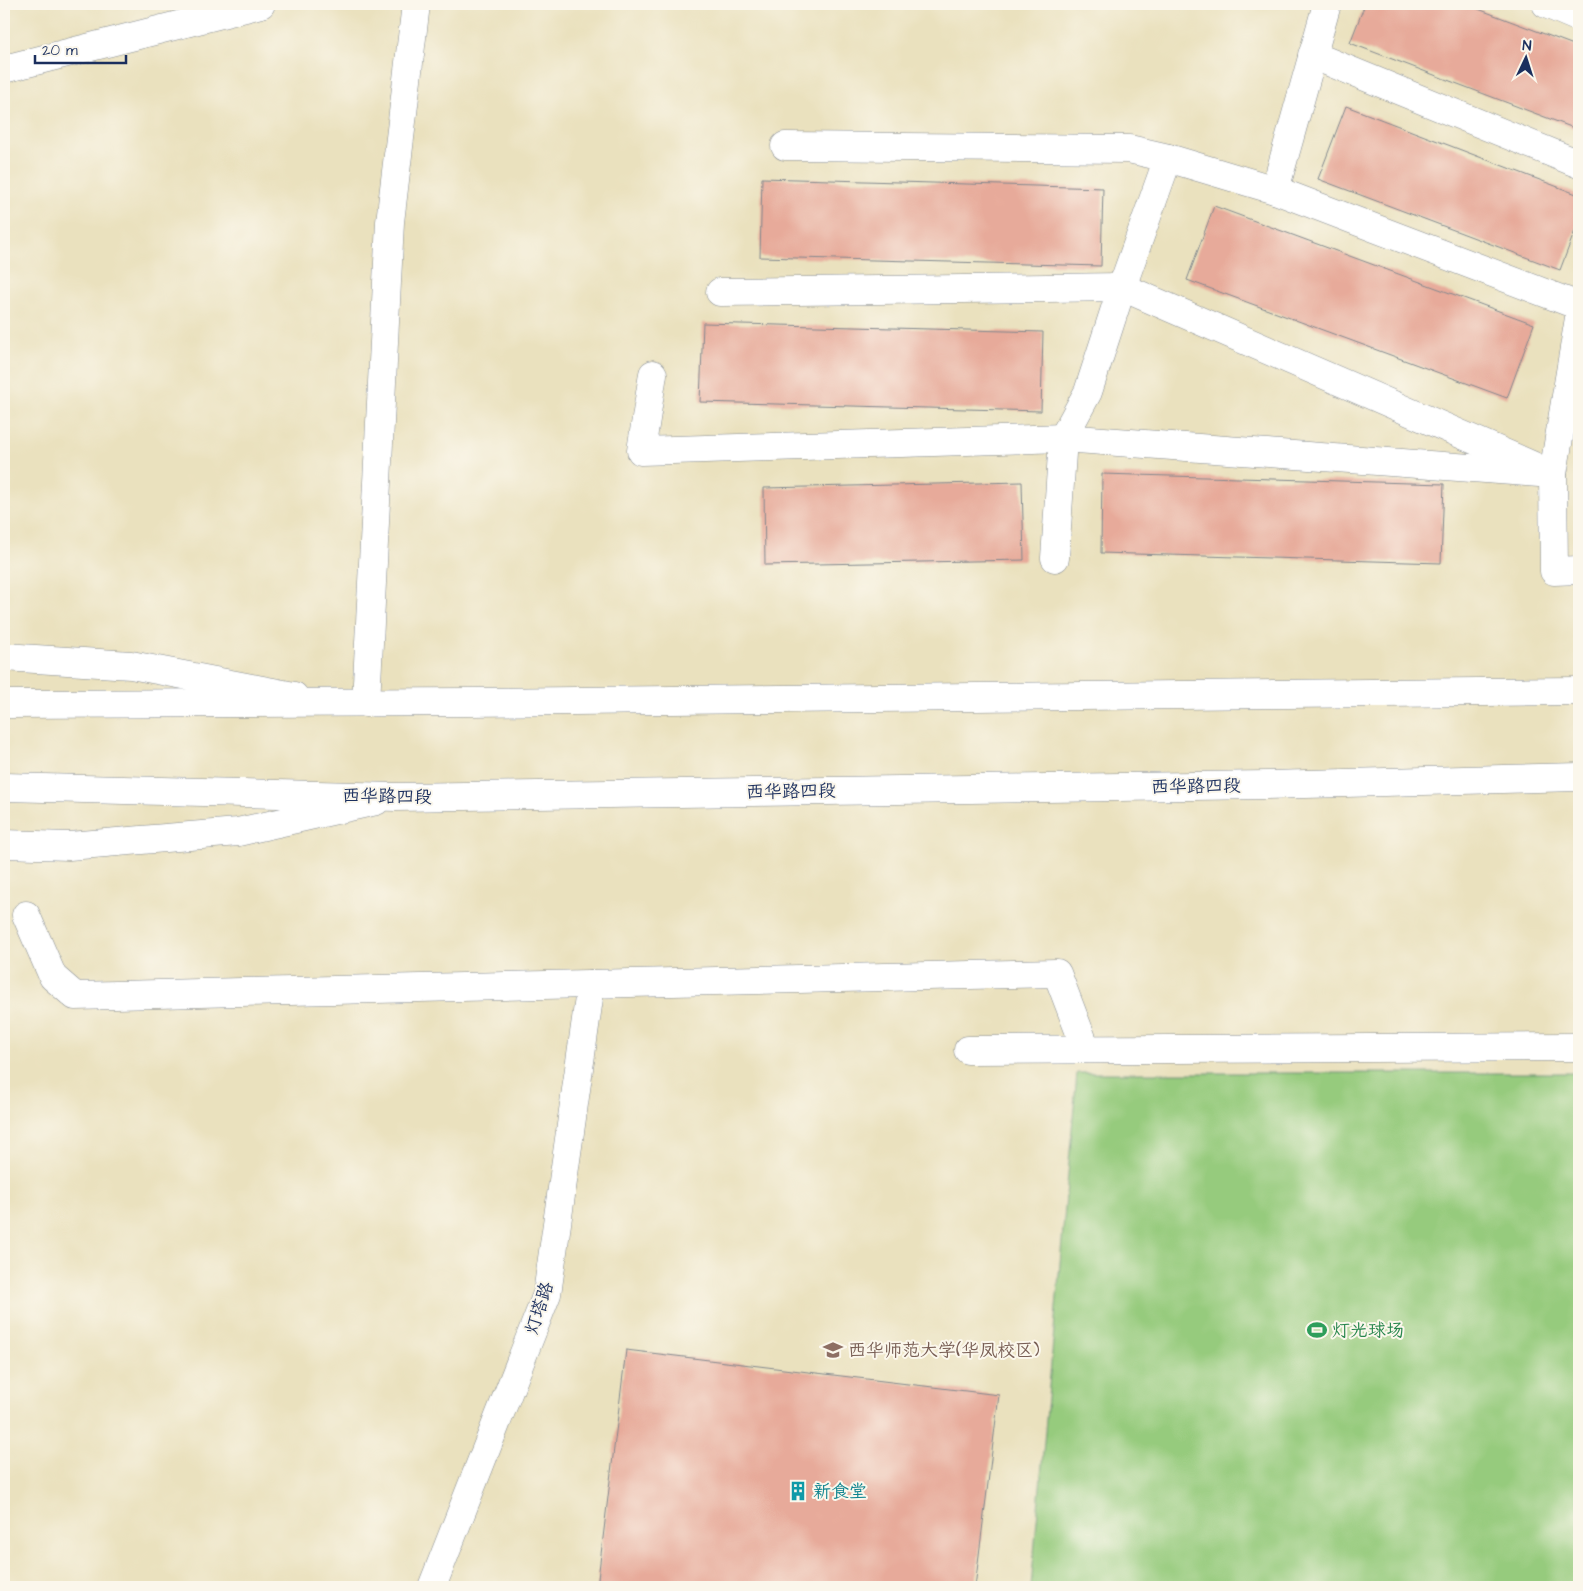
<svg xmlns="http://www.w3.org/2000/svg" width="1583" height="1591" viewBox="0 0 1583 1591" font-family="'Architects Daughter','LXGW WenKai TC',sans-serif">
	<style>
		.green { fill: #96cb7d; stroke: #587d6e }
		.building { fill: #e7aa9a }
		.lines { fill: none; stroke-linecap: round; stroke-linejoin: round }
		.minor-casing { stroke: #82888e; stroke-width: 29 }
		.major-casing { stroke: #82888e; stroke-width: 29 }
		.minor { stroke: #fff; stroke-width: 28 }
		.major { stroke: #fff; stroke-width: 28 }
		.labels { text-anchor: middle; stroke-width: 4; stroke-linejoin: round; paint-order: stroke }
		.street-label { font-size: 18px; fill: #1b2f5e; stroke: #fbf7ec }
		.leisure-label { font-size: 18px; fill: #27864d; stroke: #fbf7ec; text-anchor: start }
		.education-label { font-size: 18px; fill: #785e54; stroke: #fbf7ec; text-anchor: start }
		.culture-label { font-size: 18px; fill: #0d838f; stroke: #fbf7ec; text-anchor: start }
	</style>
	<rect width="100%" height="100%" fill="#fbf7ec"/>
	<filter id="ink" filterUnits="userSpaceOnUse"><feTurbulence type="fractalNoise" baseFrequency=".02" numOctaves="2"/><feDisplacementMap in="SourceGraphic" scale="10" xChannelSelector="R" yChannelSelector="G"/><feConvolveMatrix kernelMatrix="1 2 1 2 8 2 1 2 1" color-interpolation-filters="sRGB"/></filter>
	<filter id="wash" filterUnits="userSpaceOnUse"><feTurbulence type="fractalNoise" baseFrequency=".0096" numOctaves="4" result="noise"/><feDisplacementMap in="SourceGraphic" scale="20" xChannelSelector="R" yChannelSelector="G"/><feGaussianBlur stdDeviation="1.12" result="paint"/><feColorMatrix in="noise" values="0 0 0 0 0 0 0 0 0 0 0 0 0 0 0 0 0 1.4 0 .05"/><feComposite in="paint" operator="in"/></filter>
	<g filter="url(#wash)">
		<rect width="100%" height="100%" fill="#eae1be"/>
		<path class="green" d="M1077 1073H1579V1587H1031Z"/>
		<g id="blocks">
			<g class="building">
				<path d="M1365 4H1465L1579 47V130L1350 43Z"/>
				<path d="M1346 106 1579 195V220L1560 270 1318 179Z"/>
				<path d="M762 178 1103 188 1101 266 760 257Z"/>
				<path d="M1214 206 1534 324 1507 398 1187 280Z"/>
				<path d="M703 323 1043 332 1041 411 700 402Z"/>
				<path d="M1102 474 1444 484 1441 563 1101 553Z"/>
				<path d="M1022 482 1024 560 765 565 764 488Z"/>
				<path d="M626 1350 999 1395 975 1587H597Z"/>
			</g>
		</g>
	</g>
	<g filter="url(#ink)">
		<use href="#blocks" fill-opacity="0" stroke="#82888e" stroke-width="1"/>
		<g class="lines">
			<defs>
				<g id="minor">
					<path d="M1546 4 1579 18"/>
					<path d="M1312 55 1579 164"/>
					<path d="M4 69 261 4"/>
					<path d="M785 146 1129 149 1168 158 1275 190 1579 306"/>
					<path d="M1275 190 1327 4"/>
					<path d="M720 292 1122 287 1534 466"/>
					<path d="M1579 318 1553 474 1554 571 1579 570"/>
					<path d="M653 374 641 451 1063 438 1553 474"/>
					<path d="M1055 558 1063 438 1088 392 1122 287 1168 158"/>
					<path d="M4 657 131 665 294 696"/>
					<path d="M4 844 69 846 238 832 376 801"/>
					<path d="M26 915 53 977 75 996 1057 973 1086 1049"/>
					<path d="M968 1050 1579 1047"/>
					<path d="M432 1587 547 1294 591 984"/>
				</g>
				<g id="major">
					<path d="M366 703 390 222 416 4"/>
					<path d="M4 704 470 702 1579 691"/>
					<path d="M4 787 396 797 1267 785 1579 777"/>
				</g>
			</defs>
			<use href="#minor" class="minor-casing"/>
			<use href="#major" class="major-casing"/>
			<use href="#minor" class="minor"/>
			<use href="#major" class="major"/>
		</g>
	</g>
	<defs>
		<symbol id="stadium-bare" viewBox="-9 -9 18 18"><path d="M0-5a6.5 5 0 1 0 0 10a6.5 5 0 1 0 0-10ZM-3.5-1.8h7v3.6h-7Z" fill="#2e9e5b" stroke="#fbf7ec" stroke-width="2.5" paint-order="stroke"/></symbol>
		<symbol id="university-bare" viewBox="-9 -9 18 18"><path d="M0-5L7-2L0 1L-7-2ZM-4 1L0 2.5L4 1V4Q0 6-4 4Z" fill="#8d6e63" stroke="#fbf7ec" stroke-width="2.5" paint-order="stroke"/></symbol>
		<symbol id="building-bare" viewBox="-9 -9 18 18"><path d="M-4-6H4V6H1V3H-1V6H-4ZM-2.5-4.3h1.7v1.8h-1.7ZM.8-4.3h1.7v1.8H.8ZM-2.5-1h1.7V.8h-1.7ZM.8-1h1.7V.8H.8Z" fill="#0f9aa8" stroke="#fbf7ec" stroke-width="2.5" paint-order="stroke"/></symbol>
	</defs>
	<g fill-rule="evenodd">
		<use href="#stadium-bare" x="1303" y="1316" width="28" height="28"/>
		<use href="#university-bare" x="819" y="1336" width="28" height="28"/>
		<use href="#building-bare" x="784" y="1477" width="28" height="28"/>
	</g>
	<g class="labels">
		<g class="street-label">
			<text transform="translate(1196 786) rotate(-1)" y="6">西华路四段</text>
			<text transform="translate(791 791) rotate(-1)" y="6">西华路四段</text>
			<text transform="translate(387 796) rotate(1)" y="6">西华路四段</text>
			<text transform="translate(539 1308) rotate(-72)" y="6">灯塔路</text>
		</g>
		<g class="leisure-label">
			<text x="1332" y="1336">灯光球场</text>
		</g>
		<g class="education-label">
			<text x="848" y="1356">西华师范大学(华凤校区)</text>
		</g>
		<g class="culture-label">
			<text x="813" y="1497">新食堂</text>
		</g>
	</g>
	<rect width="1583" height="1591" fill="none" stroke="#fbf7ec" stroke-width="20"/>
	<g transform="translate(1526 58) rotate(4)" stroke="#fbf7ec" stroke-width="4" paint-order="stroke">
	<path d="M0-4L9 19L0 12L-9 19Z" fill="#1b2f5e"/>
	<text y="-8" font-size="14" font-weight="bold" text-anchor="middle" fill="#1b2f5e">N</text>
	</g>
	<path d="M35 55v8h91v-8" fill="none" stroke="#1b2f5e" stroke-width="2.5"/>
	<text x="42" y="55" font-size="15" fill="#1b2f5e" stroke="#fbf7ec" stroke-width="4" paint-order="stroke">20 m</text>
</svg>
